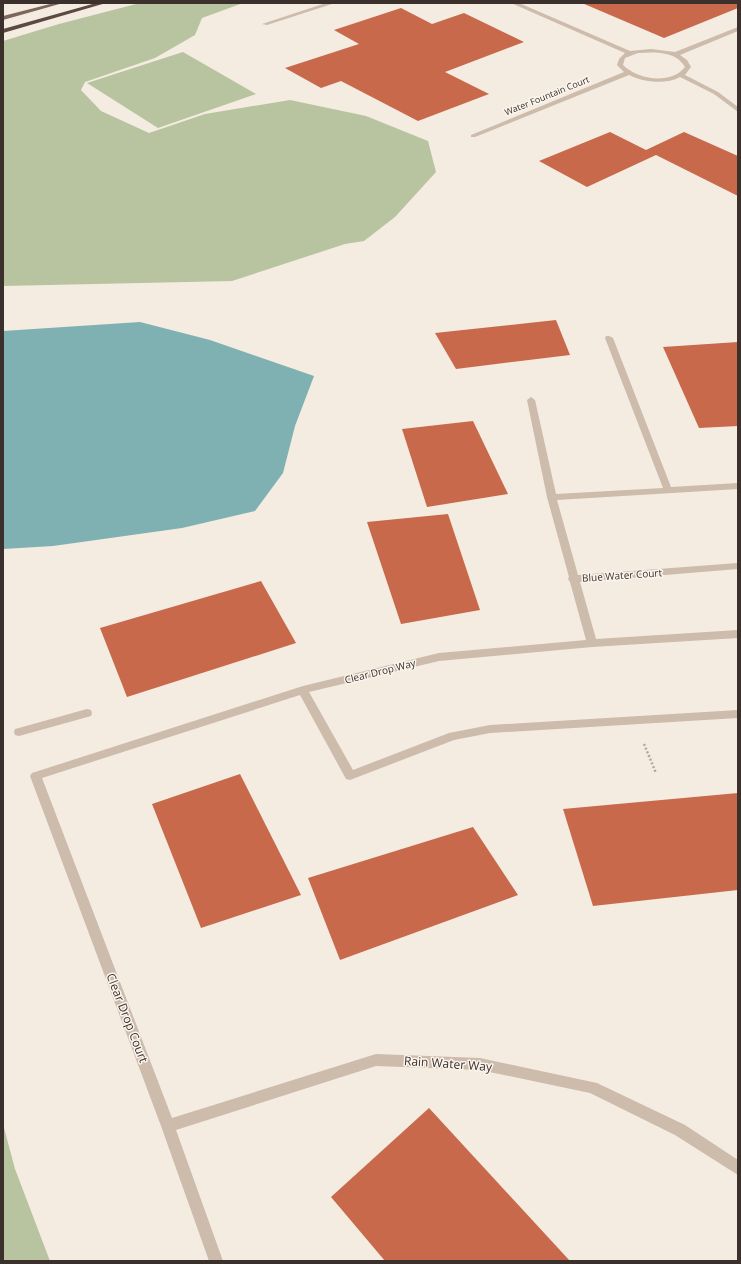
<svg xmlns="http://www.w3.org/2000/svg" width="741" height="1264" viewBox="0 0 741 1264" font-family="'Open Sans',sans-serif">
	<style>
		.green { fill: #b8c4a0 }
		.water { fill: #7fb0b2 }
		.building { fill: #c8694b }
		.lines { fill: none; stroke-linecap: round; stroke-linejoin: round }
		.path { stroke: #b9a596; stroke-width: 2.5; stroke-dasharray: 2 2; stroke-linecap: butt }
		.minor { fill: #cdbbac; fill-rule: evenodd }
		.major { fill: #7d675c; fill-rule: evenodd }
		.highway { fill: #5c4a42; fill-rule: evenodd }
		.labels { text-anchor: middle; stroke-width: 3; stroke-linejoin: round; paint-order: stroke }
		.far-street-label { font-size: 9px; fill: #3b302b; stroke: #fbf5ee }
		.street-label { font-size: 10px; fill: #3b302b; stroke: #fbf5ee }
		.near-street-label { font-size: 12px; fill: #3b302b; stroke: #fbf5ee }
	</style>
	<rect width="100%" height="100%" fill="#f4ebe1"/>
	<g class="green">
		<path d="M140 3H243L202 18 195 35 155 58 85 82 81 90 101 111 149 133 205 114 290 100 366 116 428 141 436 172 395 217 364 241 345 244 232 281 3 286V41L59 24Z"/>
		<path d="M183 52 256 94 158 128 87 83Z"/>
		<path d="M3 1124 15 1169 50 1261H3Z"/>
	</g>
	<path class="water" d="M140 322 210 340 314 376 295 426 283 473 255 511 182 528 53 546 3 549V331Z"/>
	<g class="building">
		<path d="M582 3H738V8L664 38Z"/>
		<path d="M401 8 432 24 464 13 524 42 445 72 489 94 418 121 341 81 321 88 285 68 359 44 334 30Z"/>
		<path d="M610 132 646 150 684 132 738 156V196L656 155 587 187 539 161Z"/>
		<path d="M556 320 570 355 456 369 435 333Z"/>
		<path d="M738 342V426L699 428 663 347Z"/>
		<path d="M473 421 508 494 427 507 402 429Z"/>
		<path d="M448 514 480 610 401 624 367 522Z"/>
		<path d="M261 581 296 643 127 697 100 628Z"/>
		<path d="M240 774 301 895 201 928 152 804Z"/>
		<path d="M738 793V890L593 906 563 809Z"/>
		<path d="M473 827 518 895 340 960 308 878Z"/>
		<path d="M429 1108 570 1261H385L331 1197Z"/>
	</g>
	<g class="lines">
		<path class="path" d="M644 744 656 773"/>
		<g class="minor">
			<path d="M326 3H335L267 25 262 24Z"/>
			<path d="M511 3H519L630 51 651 49 675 52 738 27V31L680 55 687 60 691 67 685 75 718 92 738 107V112L714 94 680 77C665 85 643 82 629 75L475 137H471V135L624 72 617 65 619 59 625 53ZM638 53C655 52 676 51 685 67 671 85 638 80 623 65L625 58Z"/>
			<path d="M606 336H609L613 338 671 487 738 483V489L557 500 578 575 738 563V569L580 582 596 639 738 630V638L592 647 439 661 309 692 353 770 449 733 490 725 738 710V718L490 733 454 740 350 780 346 779 300 695 42 778 172 1118 376 1054 480 1058 597 1083 685 1125 738 1160V1175L675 1135 590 1093 480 1070 376 1066 176 1130 223 1261H209L161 1126 30 776 32 773 303 686 439 653 586 640 570 582 568 579 569 577 547 497 527 400 531 397 535 400 556 494 663 488 605 338Z"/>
			<path d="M87 709 91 710 92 713 91 716 19 736 15 735 14 732 15 729 19 728Z"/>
		</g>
		<path class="major" d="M54 3H63L3 20V16Z"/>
		<path class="highway" d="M96 3H106L3 33V29Z"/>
	</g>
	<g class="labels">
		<g class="far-street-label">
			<text transform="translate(547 96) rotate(-22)" y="3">Water Fountain Court</text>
		</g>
		<g class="street-label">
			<text transform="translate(622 575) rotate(-4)" y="4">Blue Water Court</text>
			<text transform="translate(380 671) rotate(-14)" y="4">Clear Drop Way</text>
		</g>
		<g class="near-street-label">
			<text transform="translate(127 1018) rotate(69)" y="4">Clear Drop Court</text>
			<text transform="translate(448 1064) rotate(4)" y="4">Rain Water Way</text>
		</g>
	</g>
	<rect width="741" height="1264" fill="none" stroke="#3b302b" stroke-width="8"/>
</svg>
